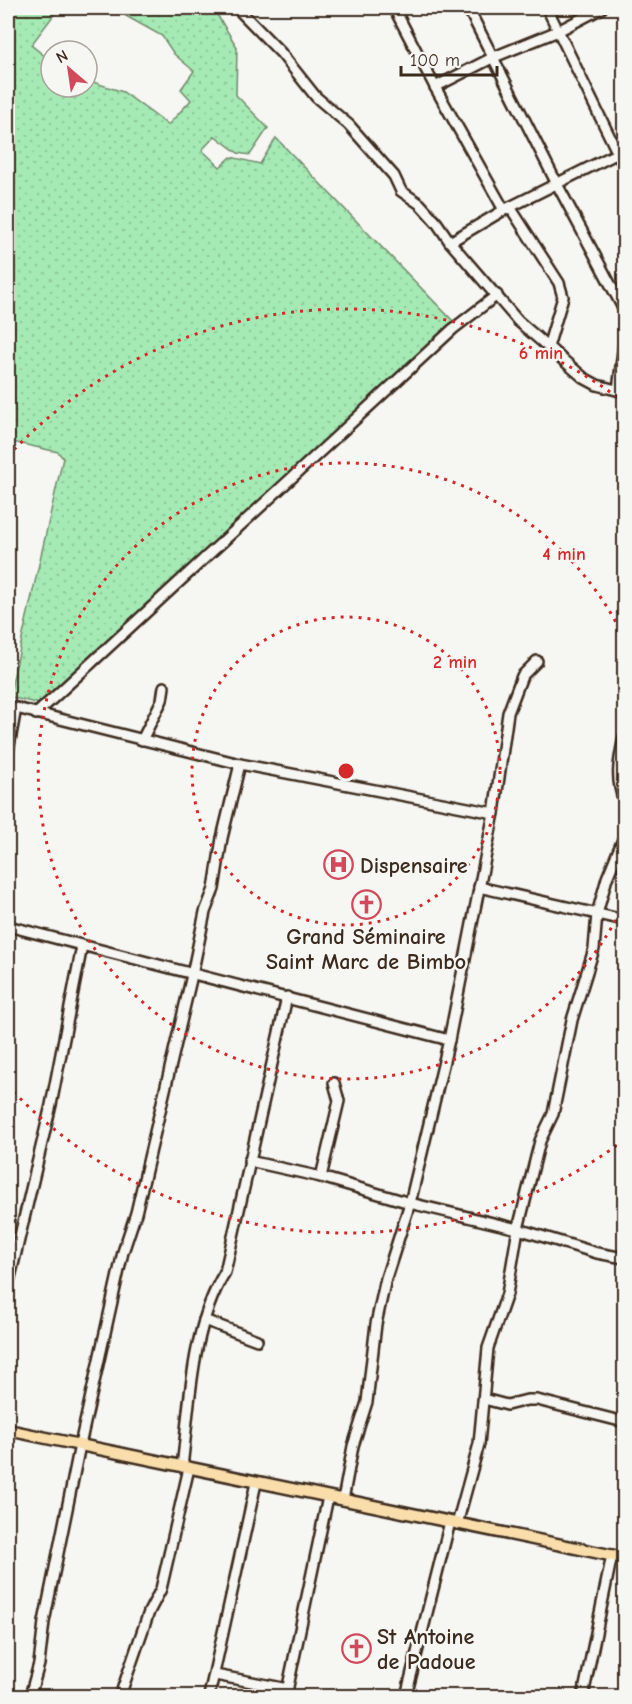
<svg xmlns="http://www.w3.org/2000/svg" width="632" height="1704" viewBox="0 0 632 1704" font-family="'Comic Neue',sans-serif">
	<style>
		.green { fill: url(#green-dots); stroke: #708a6a; stroke-width: 1.5 }
		.lines { fill: none; stroke-linecap: round; stroke-linejoin: round }
		.minor-casing { stroke: #3b2a1e; stroke-width: 14 }
		.major-casing { stroke: #3b2a1e; stroke-width: 15 }
		.minor { stroke: #f6f6f2; stroke-width: 9 }
		.major { stroke: #f9deab; stroke-width: 10 }
		.ring { fill: none; stroke: #d62828; stroke-width: 3; stroke-dasharray: 3 6 }
		.labels { text-anchor: middle; stroke-width: 5; stroke-linejoin: round; paint-order: stroke }
		.poi-label { font-size: 22px; font-weight: bold; fill: #3b2a1e; stroke: #f6f6f2; text-anchor: start }
		.centre { fill: #d62828; stroke: #f6f6f2; stroke-width: 3 }
		.ring-label { font-size: 18px; text-anchor: middle; font-weight: bold; fill: #d62828; stroke: #f6f6f2; stroke-width: 5; stroke-linejoin: round; paint-order: stroke }
	</style>
	<defs>
		<pattern id="green-dots" width="8" height="8" patternUnits="userSpaceOnUse" patternTransform="scale(1.5)"><rect width="8" height="8" fill="#a5eab5"/><path d="M2 2h.1M6 6h.1" fill="none" stroke="#8fc99b" stroke-width="1.8" stroke-linecap="round"/></pattern>
	</defs>
	<rect width="100%" height="100%" fill="#f6f6f2"/>
	<filter id="ink" filterUnits="userSpaceOnUse"><feTurbulence type="fractalNoise" baseFrequency=".0167" numOctaves="2"/><feDisplacementMap in="SourceGraphic" scale="12" xChannelSelector="R" yChannelSelector="G"/><feConvolveMatrix kernelMatrix="1 2 1 2 8 2 1 2 1" color-interpolation-filters="sRGB"/></filter>
	<g filter="url(#ink)">
		<path class="green" d="M8 8H59L31 45 51 61V87H87V80L123 92 168 125 191 100 181 89 194 71 174 54 162 36 126 16 134 8H213L237 47 236 95 268 128 250 155 238 153 215 136 202 150 220 167 231 157 260 164 276 138 454 322 40 704 9 697 63 458 58 452 8 441Z"/>
		<g class="lines">
			<defs>
				<g id="minor">
					<path d="M394 8 435 87 504 210"/>
					<path d="M468 8 557 184 624 310"/>
					<path d="M547 8 624 166"/>
					<path d="M238 9 281 53 316 97 349 125 394 176 401 191 420 204 437 223 450 242 518 321 584 378 597 385 624 392"/>
					<path d="M435 87 494 57 558 31 602 8"/>
					<path d="M510 207 559 283 563 297 548 347"/>
					<path d="M450 242 504 210 624 150"/>
					<path d="M618 390 624 343"/>
					<path d="M8 706 240 764 494 813"/>
					<path d="M36 714 453 329 497 295"/>
					<path d="M624 737C619 761 615 778 624 801"/>
					<path d="M142 740 162 700 164 687"/>
					<path d="M8 752 16 708"/>
					<path d="M479 887 624 920"/>
					<path d="M8 926 449 1040"/>
					<path d="M249 1161 321 1177 410 1203 518 1229 597 1253 624 1258"/>
					<path d="M321 1177 339 1101 334 1083"/>
					<path d="M8 1286 51 1105 82 946"/>
					<path d="M204 1320 257 1340"/>
					<path d="M484 1399 507 1405 527 1400H537L624 1422"/>
					<path d="M182 1467C190 1403 191 1328 225 1272L287 997"/>
					<path d="M343 1500 353 1446 367 1402 376 1324 386 1278 410 1203 449 1040 494 813 508 713 522 676 537 661"/>
					<path d="M457 1524 479 1444 488 1348 507 1294 518 1229 540 1141 553 1114 572 1020 594 949 597 914 607 878 624 837"/>
					<path d="M215 1675 288 1689"/>
					<path d="M30 1696 39 1664 44 1622 80 1445 123 1252 136 1213 192 975 205 912 214 889 222 838 240 764"/>
					<path d="M120 1696 149 1612 161 1589 189 1468"/>
					<path d="M209 1696 256 1483"/>
					<path d="M286 1696 328 1497"/>
					<path d="M406 1696 450 1522"/>
					<path d="M583 1696 612 1555"/>
				</g>
				<path id="major" d="M8 1430 624 1558"/>
			</defs>
			<use href="#minor" class="minor-casing"/>
			<use href="#major" class="major-casing"/>
			<use href="#minor" class="minor"/>
			<use href="#major" class="major"/>
		</g>
	</g>
	<g class="ring">
		<circle cx="346" cy="771" r="154"/>
		<path d="M624 904A308 308 0 1 1 624 638"/>
		<path d="M624 1140A462 462 0 0 1 8 1086M8 456A462 462 0 0 1 624 402"/>
	</g>
	<defs>
		<symbol id="hospital-ring" viewBox="-11 -11 22 22"><circle r="9.5" fill="#f6f6f2" stroke="#d1495b" stroke-width="1.5"/><path d="M-5-5h3v3.5h4V-5h3V5h-3V1.5h-4V5h-3Z" fill="#d1495b"/></symbol>
		<symbol id="church-ring" viewBox="-11 -11 22 22"><circle r="9.5" fill="#f6f6f2" stroke="#d1495b" stroke-width="1.5"/><path d="M-1.2-6h2.4v3.5h3.3v2.4h-3.3V6h-2.4V-.1h-3.3v-2.4h3.3Z" fill="#d1495b"/></symbol>
	</defs>
	<g fill-rule="evenodd">
		<use href="#hospital-ring" x="322" y="848" width="33" height="33"/>
		<use href="#church-ring" x="350" y="888" width="33" height="33"/>
		<use href="#church-ring" x="340" y="1632" width="33" height="33"/>
	</g>
	<g class="labels">
		<g class="poi-label">
			<text x="360" y="873">Dispensaire</text>
			<text x="366" y="944" text-anchor="middle">Grand Séminaire<tspan x="366" dy="25">Saint Marc de Bimbo</tspan></text>
			<text x="377" y="1644">St Antoine<tspan x="377" dy="25">de Padoue</tspan></text>
		</g>
	</g>
	<circle cx="346" cy="771" r="9" class="centre"/>
	<g class="ring-label">
		<text x="541" y="359">6 min</text>
		<text x="564" y="560">4 min</text>
		<text x="455" y="668">2 min</text>
	</g>
	<rect width="632" height="1704" fill="none" stroke="#f6f6f2" stroke-width="30"/>
	<rect x="15" y="15" width="602" height="1674" fill="none" stroke="#3b2a1e" stroke-width="2" filter="url(#ink)"/>
	<g transform="translate(69 69) rotate(331)"><circle r="28" fill="#f6f6f2" stroke="#aba49d" stroke-width="1.5"/>
	<path d="M0-4.5L10 22L0 15L-10 22Z" fill="#d1495b"/>
	<text y="-9" font-size="16" font-weight="bold" text-anchor="middle" fill="#3b2a1e">N</text>
	</g>
	<path d="M401 66v9h96v-9" fill="none" stroke="#3b2a1e" stroke-width="3"/>
	<text x="410" y="66" font-size="18" fill="#3b2a1e" stroke="#f6f6f2" stroke-width="4.5" paint-order="stroke">100 m</text>
</svg>
